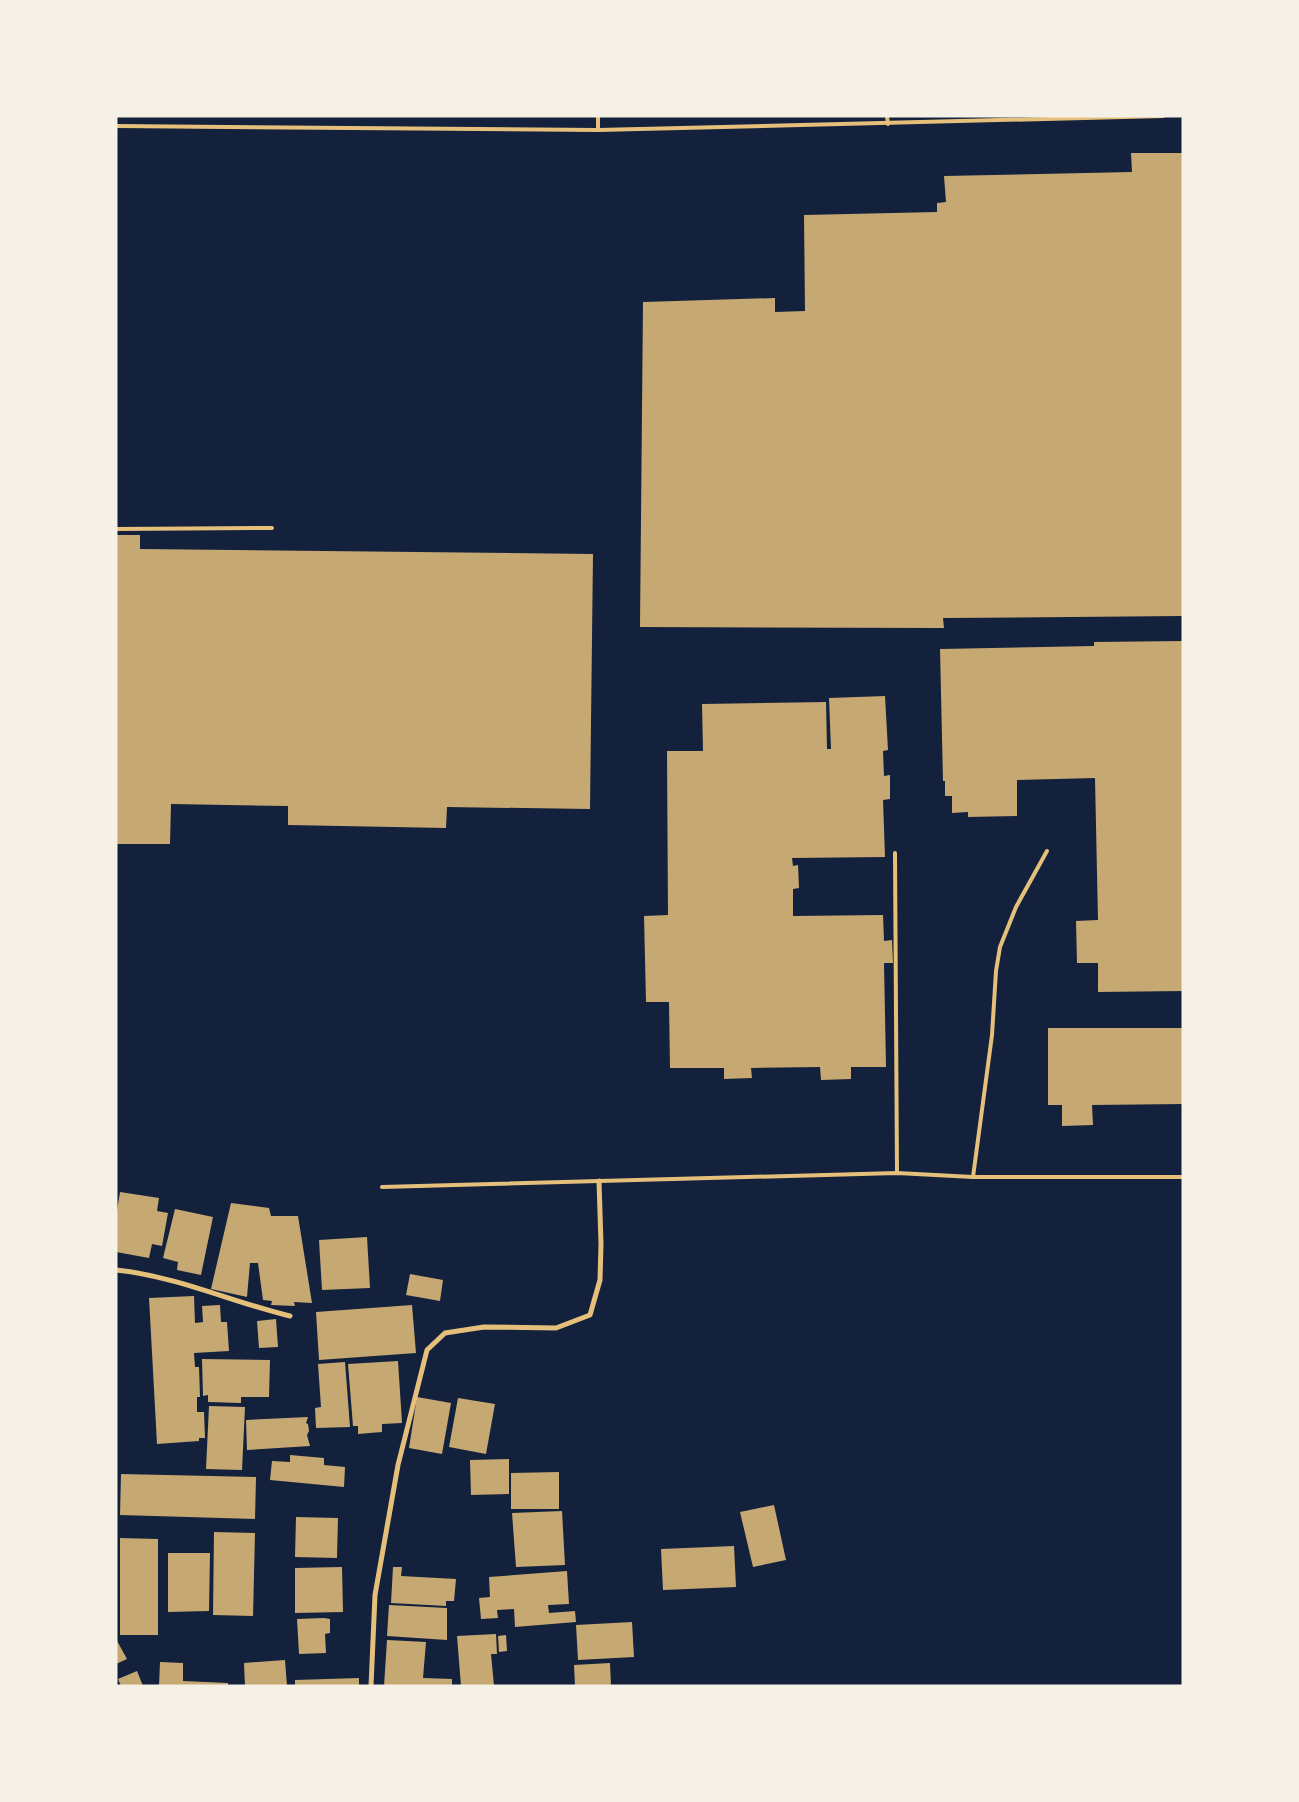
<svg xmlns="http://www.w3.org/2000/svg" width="1299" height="1802" viewBox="0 0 1299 1802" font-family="'Source Serif 4',serif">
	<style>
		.building { fill: #c6a872 }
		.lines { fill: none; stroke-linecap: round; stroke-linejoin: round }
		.service { stroke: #e5c07b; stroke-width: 4 }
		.minor { stroke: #e5c07b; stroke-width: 5 }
	</style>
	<rect width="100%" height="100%" fill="#14213d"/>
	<g class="building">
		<path d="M1131 153H1183V616L943 618 944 628 640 627 643 302 775 298V312L805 311 804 215 937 212V203L946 202 944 176 1132 172Z"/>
		<path d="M116 535H140V549L593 554 590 809 447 807 446 828 288 825V806L171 804 170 844H116Z"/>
		<path d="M1183 641V991L1098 992V963H1077L1076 921 1098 920 1095 778 1017 780V816L968 817V812L952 813V796H945V781H943L940 649 1094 646V642Z"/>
		<path d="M885 696 888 750 883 751 884 776 890 775V799L883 800 885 857 792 858 793 866 798 865 799 888 793 889V916L883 915 884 941 892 940 893 963H884L886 1067H851V1079L821 1080 820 1067 751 1068 752 1078 724 1079V1068H670L669 1002H646L644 916 668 915 667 751H703L702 704 826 702 827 749H831L829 698Z"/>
		<path d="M1048 1028H1183V1104L1092 1105 1093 1125 1062 1126V1105H1048Z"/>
		<path d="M120 1192 159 1198 157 1211 168 1213 162 1246 152 1244 149 1258 116 1252V1217Z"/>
		<path d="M231 1203 269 1208 271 1216H298L312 1303 294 1302 295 1306 271 1305 272 1301 263 1300 258 1263H250L247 1297 211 1289Z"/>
		<path d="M175 1209 213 1217 201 1275 177 1270 178 1262 163 1258Z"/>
		<path d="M367 1237 370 1288 322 1290 319 1240Z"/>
		<path d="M410 1274 443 1280 440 1301 406 1295Z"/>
		<path d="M194 1296 195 1323 203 1322 202 1306 220 1305 221 1322H227L229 1351 194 1353 195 1367H199L200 1397H197V1412H204L205 1438H199V1441L157 1444 149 1298Z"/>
		<path d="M412 1305 416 1353 319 1360 316 1312Z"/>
		<path d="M276 1319 278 1347 259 1348 257 1321Z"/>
		<path d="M202 1359 270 1360 269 1397H241V1403L208 1402V1395L203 1396Z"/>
		<path d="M398 1361 402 1423 382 1424V1432L358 1434V1426H353L348 1364Z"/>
		<path d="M345 1362 350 1427 316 1428 315 1408 321 1407 318 1364Z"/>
		<path d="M417 1397 451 1403 442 1454 409 1448Z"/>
		<path d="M458 1398 495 1404 486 1454 449 1447Z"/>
		<path d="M209 1406 245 1407 242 1470 206 1469Z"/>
		<path d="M308 1417 306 1423 308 1424 309 1431 307 1435 310 1446 247 1450 246 1420Z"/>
		<path d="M290 1455 324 1458V1465L345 1467 344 1487 270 1480 272 1461 290 1462Z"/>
		<path d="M509 1459V1494L471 1495 470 1460Z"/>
		<path d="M559 1472V1509H511V1473Z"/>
		<path d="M121 1474 256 1477 255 1519 120 1515Z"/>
		<path d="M774 1505 786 1560 753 1567 740 1512Z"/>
		<path d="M562 1511 565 1565 516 1567 512 1513Z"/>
		<path d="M296 1517 338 1518 337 1558 295 1557Z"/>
		<path d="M214 1532 255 1533 253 1616 213 1615Z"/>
		<path d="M120 1538 158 1539V1635H120Z"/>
		<path d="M734 1546 736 1587 663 1590 661 1549Z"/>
		<path d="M168 1553H210L209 1611 168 1612Z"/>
		<path d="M342 1567 343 1612 295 1613V1568Z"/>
		<path d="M393 1567H402L401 1576 456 1579 454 1601H446V1606L391 1603Z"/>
		<path d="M567 1571 569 1604 548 1605 549 1613 575 1611 576 1622 515 1627 514 1609 497 1610 498 1618 481 1619 479 1598 490 1597 489 1577Z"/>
		<path d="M389 1605 447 1608V1640L387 1636Z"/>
		<path d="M324 1618 330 1619V1633L325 1634 326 1653 299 1654 297 1619Z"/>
		<path d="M632 1622 634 1657 578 1660 576 1625Z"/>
		<path d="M496 1634 497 1654H491L494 1686H461L457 1636Z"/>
		<path d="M506 1635 507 1651 499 1652 498 1636Z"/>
		<path d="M116 1639 127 1659 116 1664Z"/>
		<path d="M387 1640 426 1642 423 1678 452 1679V1686H384Z"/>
		<path d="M285 1660 287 1686H245L244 1663Z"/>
		<path d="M160 1662 183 1663V1681L228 1683V1686H159Z"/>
		<path d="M610 1663 611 1686H575L574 1665Z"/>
		<path d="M137 1671 143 1686H121L118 1679Z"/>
		<path d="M359 1678V1686H295V1680Z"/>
	</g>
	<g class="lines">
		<g class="service">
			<path d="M887 116 888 124"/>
			<path d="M116 126 598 130 1163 116"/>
			<path d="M598 130V116"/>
			<path d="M116 529 272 528"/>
			<path d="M895 853 897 1173"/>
			<path d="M973 1177 992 1035 996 971 1000 947 1016 907 1047 851"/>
			<path d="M382 1187 897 1173 973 1177H1183"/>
		</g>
		<g class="minor">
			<path d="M116 1270C176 1276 232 1302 290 1316"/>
			<path d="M371 1686 375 1595 398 1465 427 1350 445 1333 484 1327 556 1328 590 1315 600 1280 601 1244 599 1181"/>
		</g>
	</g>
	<rect width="1299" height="1802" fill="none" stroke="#f6f1e7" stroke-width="235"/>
</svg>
